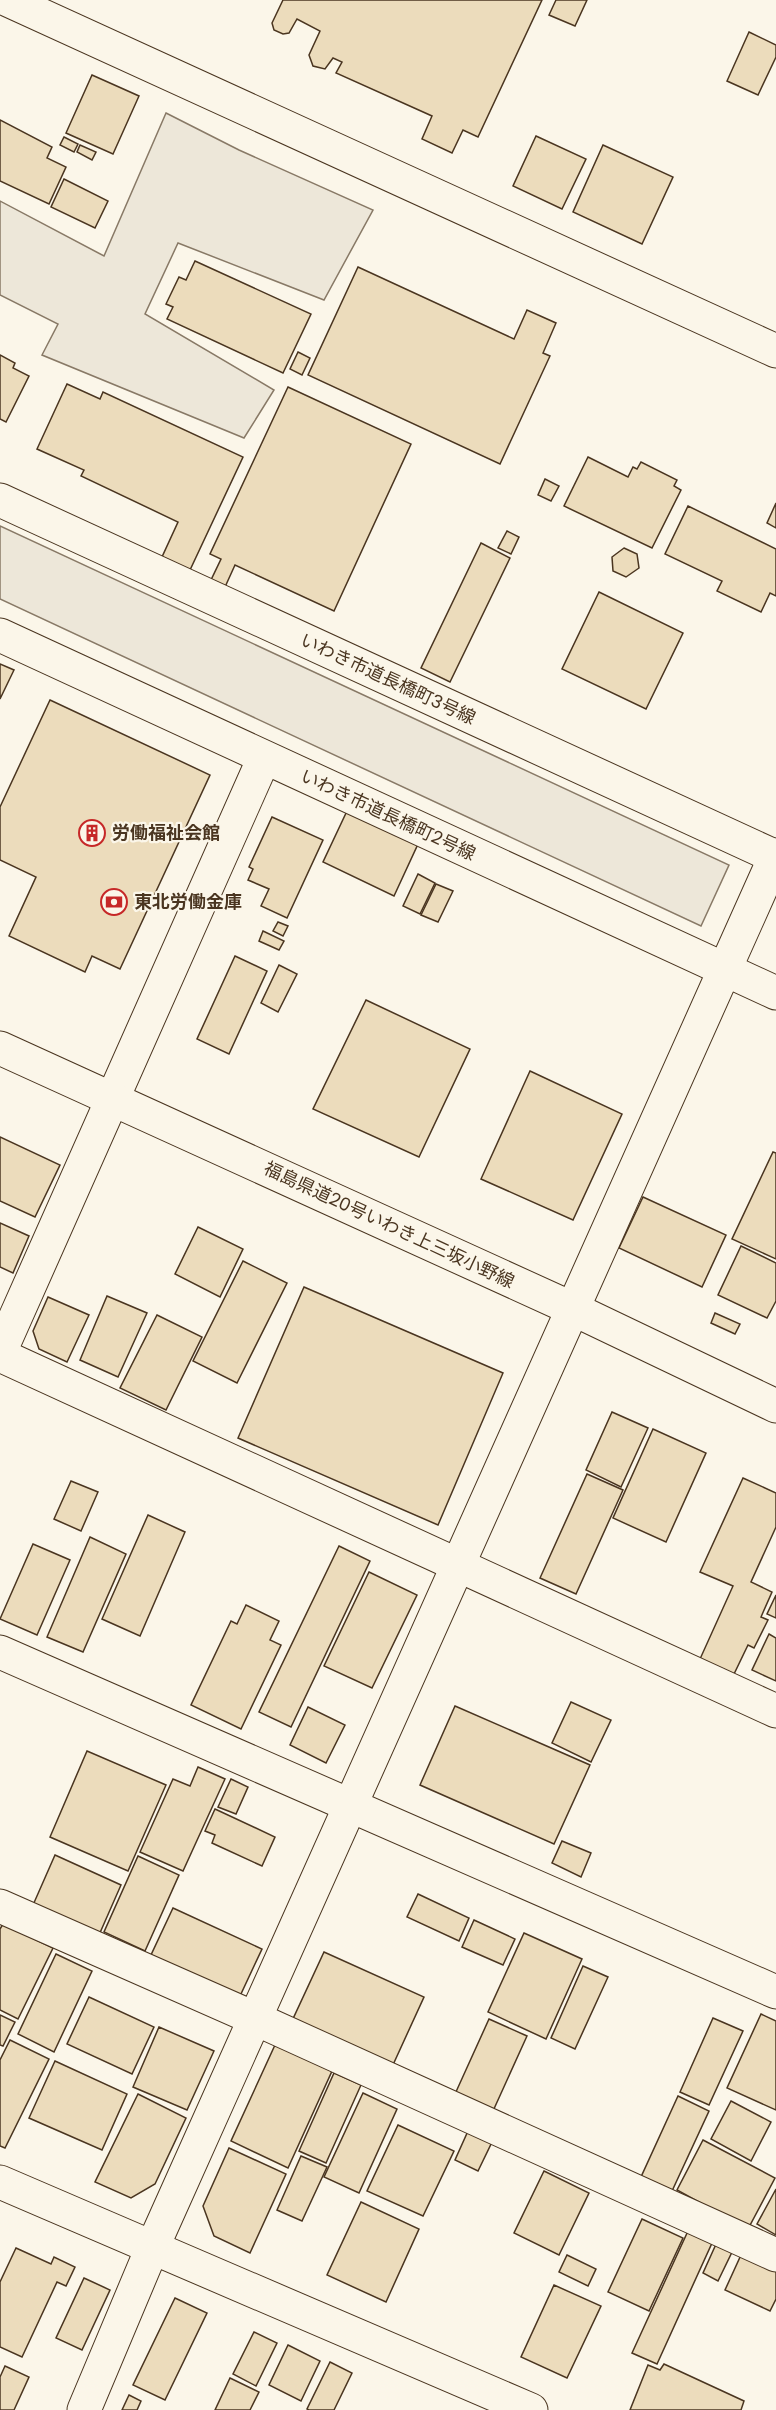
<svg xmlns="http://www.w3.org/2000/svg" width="776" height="2410" viewBox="0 0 776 2410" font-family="Poppins,'Noto Sans JP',sans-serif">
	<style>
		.parking { fill: #ede7d9; stroke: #887966; stroke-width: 1.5 }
		.building { fill: #ecdcbc; stroke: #4a3520; stroke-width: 1.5 }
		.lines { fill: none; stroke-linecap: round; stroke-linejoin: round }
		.minor-casing { stroke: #4a3520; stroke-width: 35 }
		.major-casing { stroke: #4a3520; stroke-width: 35 }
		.minor { stroke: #fbf6e9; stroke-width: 33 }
		.major { stroke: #fbf6e9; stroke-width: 33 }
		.labels { text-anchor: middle; stroke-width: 4.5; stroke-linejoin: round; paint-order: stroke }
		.street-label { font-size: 18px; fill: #4a3520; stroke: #fbf6e9 }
		.poi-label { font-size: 18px; font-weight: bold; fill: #4a3520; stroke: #fbf6e9; text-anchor: start }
	</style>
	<rect width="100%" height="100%" fill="#fbf6e9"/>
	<g class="parking">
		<path d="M166 113 239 150 373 210 324 300 178 243 145 314 274 390 244 438 42 355 58 324 0 295V201L104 256Z"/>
		<path d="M0 526 729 865 701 926 0 599Z"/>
	</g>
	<g class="building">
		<path d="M283 0H542L478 137 463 130 452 153 422 139 432 116 336 73 342 62 333 58 325 69 313 66 309 55 320 31 297 19 289 33 283 34 274 30 272 23Z"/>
		<path d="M556 0H587L575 26 549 15Z"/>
		<path d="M749 32 776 45V57L758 95 727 81Z"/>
		<path d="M92 75 139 96 113 154 66 133Z"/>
		<path d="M0 120 52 147 47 158 66 167 49 204 0 181Z"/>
		<path d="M536 136 586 159 562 209 513 186Z"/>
		<path d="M64 137 78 144 74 152 60 145Z"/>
		<path d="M80 145 96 152 92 160 77 152Z"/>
		<path d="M603 145 673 177 642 244 573 212Z"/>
		<path d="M64 179 108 201 95 228 51 207Z"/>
		<path d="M195 261 311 314 283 373 167 319 173 307 166 304 179 277 186 280Z"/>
		<path d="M358 267 514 339 527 310 556 323 543 353 550 356 500 464 308 375Z"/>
		<path d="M298 352 310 358 302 375 290 369Z"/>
		<path d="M0 355 15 363 13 368 29 376 6 422 0 419Z"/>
		<path d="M67 384 100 399 103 392 243 457 190 570 162 557 178 522 81 476 84 470 37 449Z"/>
		<path d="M288 387 411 444 334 611 235 565 225 587 211 580 221 559 210 554Z"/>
		<path d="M588 457 628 477 633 467 637 469 641 462 677 480 674 486 681 490 652 548 564 506Z"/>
		<path d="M545 479 559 486 551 501 538 495Z"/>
		<path d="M776 503V528L767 523Z"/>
		<path d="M688 506 776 549V596L770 593 761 612 717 591 722 581 665 554Z"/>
		<path d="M507 531 519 537 511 554 498 548Z"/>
		<path d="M481 543 510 558 450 682 421 668Z"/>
		<path d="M624 548 637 554 639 568 626 577 613 571 612 557Z"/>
		<path d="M599 592 683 633 646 709 562 669Z"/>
		<path d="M0 664 14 670 0 699Z"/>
		<path d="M50 700 210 775 120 969 92 956 85 972 9 936 36 877 0 860V807Z"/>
		<path d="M347 811 418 844 394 896 323 862Z"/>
		<path d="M272 817 323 840 287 918 261 906 269 889 248 880 253 869 249 867Z"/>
		<path d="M418 874 435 883 420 914 403 906Z"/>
		<path d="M436 884 453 891 438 922 421 915Z"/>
		<path d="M278 922 288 926 283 936 273 931Z"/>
		<path d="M263 931 284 941 279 950 259 941Z"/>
		<path d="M235 956 267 971 229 1054 197 1039Z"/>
		<path d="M279 965 297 974 278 1012 261 1003Z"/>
		<path d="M366 1000 470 1049 419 1157 313 1109Z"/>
		<path d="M530 1071 622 1114 573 1220 481 1179Z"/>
		<path d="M0 1137 60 1165 35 1217 0 1201Z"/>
		<path d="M773 1152 776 1153V1259L732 1239Z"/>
		<path d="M643 1197 726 1235 702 1287 619 1248Z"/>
		<path d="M0 1223 29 1236 13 1273 0 1267Z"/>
		<path d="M198 1227 243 1249 220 1297 175 1274Z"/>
		<path d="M741 1246 776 1263V1301L767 1318 718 1295Z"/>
		<path d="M243 1261 287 1283 237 1383 193 1361Z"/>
		<path d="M304 1287 503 1373 438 1525 238 1438Z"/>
		<path d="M107 1296 147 1313 118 1377 80 1360Z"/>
		<path d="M48 1297 89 1315 67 1362 39 1349 33 1331Z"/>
		<path d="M715 1313 740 1324 735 1334 711 1323Z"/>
		<path d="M157 1315 202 1337 166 1410 120 1388Z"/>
		<path d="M612 1412 648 1428 621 1487 586 1470Z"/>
		<path d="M653 1429 706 1453 666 1542 613 1518Z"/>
		<path d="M587 1474 623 1490 576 1594 540 1578Z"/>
		<path d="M743 1478 776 1493V1527L751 1582 772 1592 761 1617 768 1620 754 1648 748 1645 734 1674 700 1659 733 1586 700 1572Z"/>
		<path d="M71 1481 98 1492 81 1531 54 1519Z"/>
		<path d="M148 1515 185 1532 140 1636 102 1619Z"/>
		<path d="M90 1537 126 1554 83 1652 47 1637Z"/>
		<path d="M33 1544 70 1560 37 1635 0 1619Z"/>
		<path d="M339 1546 370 1561 291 1727 259 1712Z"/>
		<path d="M369 1572 417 1595 372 1688 324 1666Z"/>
		<path d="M776 1595V1618L767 1614Z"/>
		<path d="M246 1605 279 1621 270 1640 281 1645 241 1729 191 1705 231 1621 237 1624Z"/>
		<path d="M769 1634 776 1638V1681L752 1670Z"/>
		<path d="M571 1702 611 1720 591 1762 552 1743Z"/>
		<path d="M455 1706 590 1765 554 1844 420 1785Z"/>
		<path d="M308 1707 345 1725 326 1763 290 1745Z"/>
		<path d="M87 1751 166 1785 128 1871 50 1837Z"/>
		<path d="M198 1767 225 1779 183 1871 140 1852 173 1779 190 1786Z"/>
		<path d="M231 1779 248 1787 236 1814 218 1807Z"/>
		<path d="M215 1809 275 1837 262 1866 212 1843 215 1835 205 1831Z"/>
		<path d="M562 1841 591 1853 581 1877 552 1863Z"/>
		<path d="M55 1855 121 1885 99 1935 33 1905Z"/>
		<path d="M138 1856 179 1875 145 1951 104 1932Z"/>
		<path d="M418 1894 469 1918 459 1941 407 1917Z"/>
		<path d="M173 1908 262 1949 240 1996 151 1955Z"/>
		<path d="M474 1920 515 1939 503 1965 462 1947Z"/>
		<path d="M3 1924 53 1948 18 2019 0 2010V1929Z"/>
		<path d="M524 1933 582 1959 546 2039 488 2012Z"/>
		<path d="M324 1952 424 1997 392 2067 292 2021Z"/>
		<path d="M56 1954 92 1971 54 2052 18 2034Z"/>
		<path d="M583 1966 608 1977 575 2049 551 2038Z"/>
		<path d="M89 1997 154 2027 132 2074 67 2044Z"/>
		<path d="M761 2014 776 2021V2110L727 2088Z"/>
		<path d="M0 2015 15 2022 3 2046 0 2045Z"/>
		<path d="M713 2018 743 2031 709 2105 680 2092Z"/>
		<path d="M489 2019 527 2036 493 2111 455 2094Z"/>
		<path d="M159 2027 214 2051 187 2110 133 2087Z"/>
		<path d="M10 2040 49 2059 5 2148 0 2146V2060Z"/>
		<path d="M275 2045 332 2071 288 2168 231 2141Z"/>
		<path d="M55 2061 127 2094 102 2150 29 2118Z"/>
		<path d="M334 2073 361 2085 326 2163 299 2151Z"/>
		<path d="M363 2093 397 2109 359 2193 324 2177Z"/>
		<path d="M138 2094 186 2118 155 2184 131 2198 95 2182Z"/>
		<path d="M678 2096 709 2111 672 2191 641 2177Z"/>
		<path d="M731 2101 771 2122 751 2161 711 2139Z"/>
		<path d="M398 2125 454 2151 423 2216 367 2191Z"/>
		<path d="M468 2131 492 2142 478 2171 455 2160Z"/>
		<path d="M703 2140 775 2178 748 2229 677 2190Z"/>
		<path d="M229 2148 286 2174 250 2253 214 2236 203 2206Z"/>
		<path d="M301 2156 327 2167 302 2221 277 2210Z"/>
		<path d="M544 2171 589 2193 559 2255 514 2233Z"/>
		<path d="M776 2189V2235L757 2224Z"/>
		<path d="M361 2202 419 2229 386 2302 327 2275Z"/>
		<path d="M642 2219 683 2238 649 2311 608 2292Z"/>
		<path d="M688 2231 712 2243 657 2364 632 2353Z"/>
		<path d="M717 2242 733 2250 718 2281 703 2273Z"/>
		<path d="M16 2248 51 2264 54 2257 75 2267 66 2286 57 2282 22 2357 0 2347V2282Z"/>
		<path d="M567 2255 596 2269 588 2286 559 2272Z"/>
		<path d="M741 2255 776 2271V2299L770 2311 725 2290Z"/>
		<path d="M84 2278 110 2290 82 2350 56 2338Z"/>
		<path d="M554 2285 601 2306 567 2378 521 2357Z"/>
		<path d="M175 2298 207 2313 165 2400 133 2385Z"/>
		<path d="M254 2332 277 2343 256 2386 233 2374Z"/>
		<path d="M288 2345 320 2361 301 2401 269 2385Z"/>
		<path d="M330 2362 352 2373 334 2410H309L307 2409Z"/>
		<path d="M664 2364 744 2401 741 2410H630L648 2365 660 2370Z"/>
		<path d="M5 2366 29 2377 14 2410H0V2377Z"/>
		<path d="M230 2378 259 2392 250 2410H215Z"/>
		<path d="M129 2395 141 2401 137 2410H122Z"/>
	</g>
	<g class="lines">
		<defs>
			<g id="minor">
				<path d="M8 0 776 351"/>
				<path d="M0 500 776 857"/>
				<path d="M0 635 776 993"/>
				<path d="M0 1352 264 758"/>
				<path d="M0 1355 776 1711"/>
				<path d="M0 1652 776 1992"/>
				<path d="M0 1906 256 2019 776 2255"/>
				<path d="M0 2182 531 2410"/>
				<path d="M84 2410 153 2246 776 855"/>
			</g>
			<path id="major" d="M0 1048 571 1308 776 1406"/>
		</defs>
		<use href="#minor" class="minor-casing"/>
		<use href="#major" class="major-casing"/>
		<use href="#minor" class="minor"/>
		<use href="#major" class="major"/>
	</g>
	<defs>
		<symbol id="building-ring" viewBox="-11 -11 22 22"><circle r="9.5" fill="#fbf6e9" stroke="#c62828" stroke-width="1.5"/><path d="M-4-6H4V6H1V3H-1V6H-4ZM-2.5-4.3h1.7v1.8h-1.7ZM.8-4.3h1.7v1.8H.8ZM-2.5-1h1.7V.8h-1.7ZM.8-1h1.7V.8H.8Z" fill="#c62828"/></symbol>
		<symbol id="bank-ring" viewBox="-11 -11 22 22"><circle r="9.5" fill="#fbf6e9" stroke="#c62828" stroke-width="1.5"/><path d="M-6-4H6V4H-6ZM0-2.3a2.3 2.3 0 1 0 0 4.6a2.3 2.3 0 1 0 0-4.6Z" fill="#c62828"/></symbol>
	</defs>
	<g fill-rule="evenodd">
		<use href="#building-ring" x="77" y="818" width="30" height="30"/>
		<use href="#bank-ring" x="99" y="887" width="30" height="30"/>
	</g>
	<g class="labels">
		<g class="street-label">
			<text transform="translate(388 679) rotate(25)" y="6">いわき市道長橋町3号線</text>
			<text transform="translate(388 815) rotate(25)" y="6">いわき市道長橋町2号線</text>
			<text transform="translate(389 1225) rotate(25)" y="6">福島県道20号いわき上三坂小野線</text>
		</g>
		<g class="poi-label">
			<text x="112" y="839">労働福祉会館</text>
			<text x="134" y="908">東北労働金庫</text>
		</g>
	</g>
</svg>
